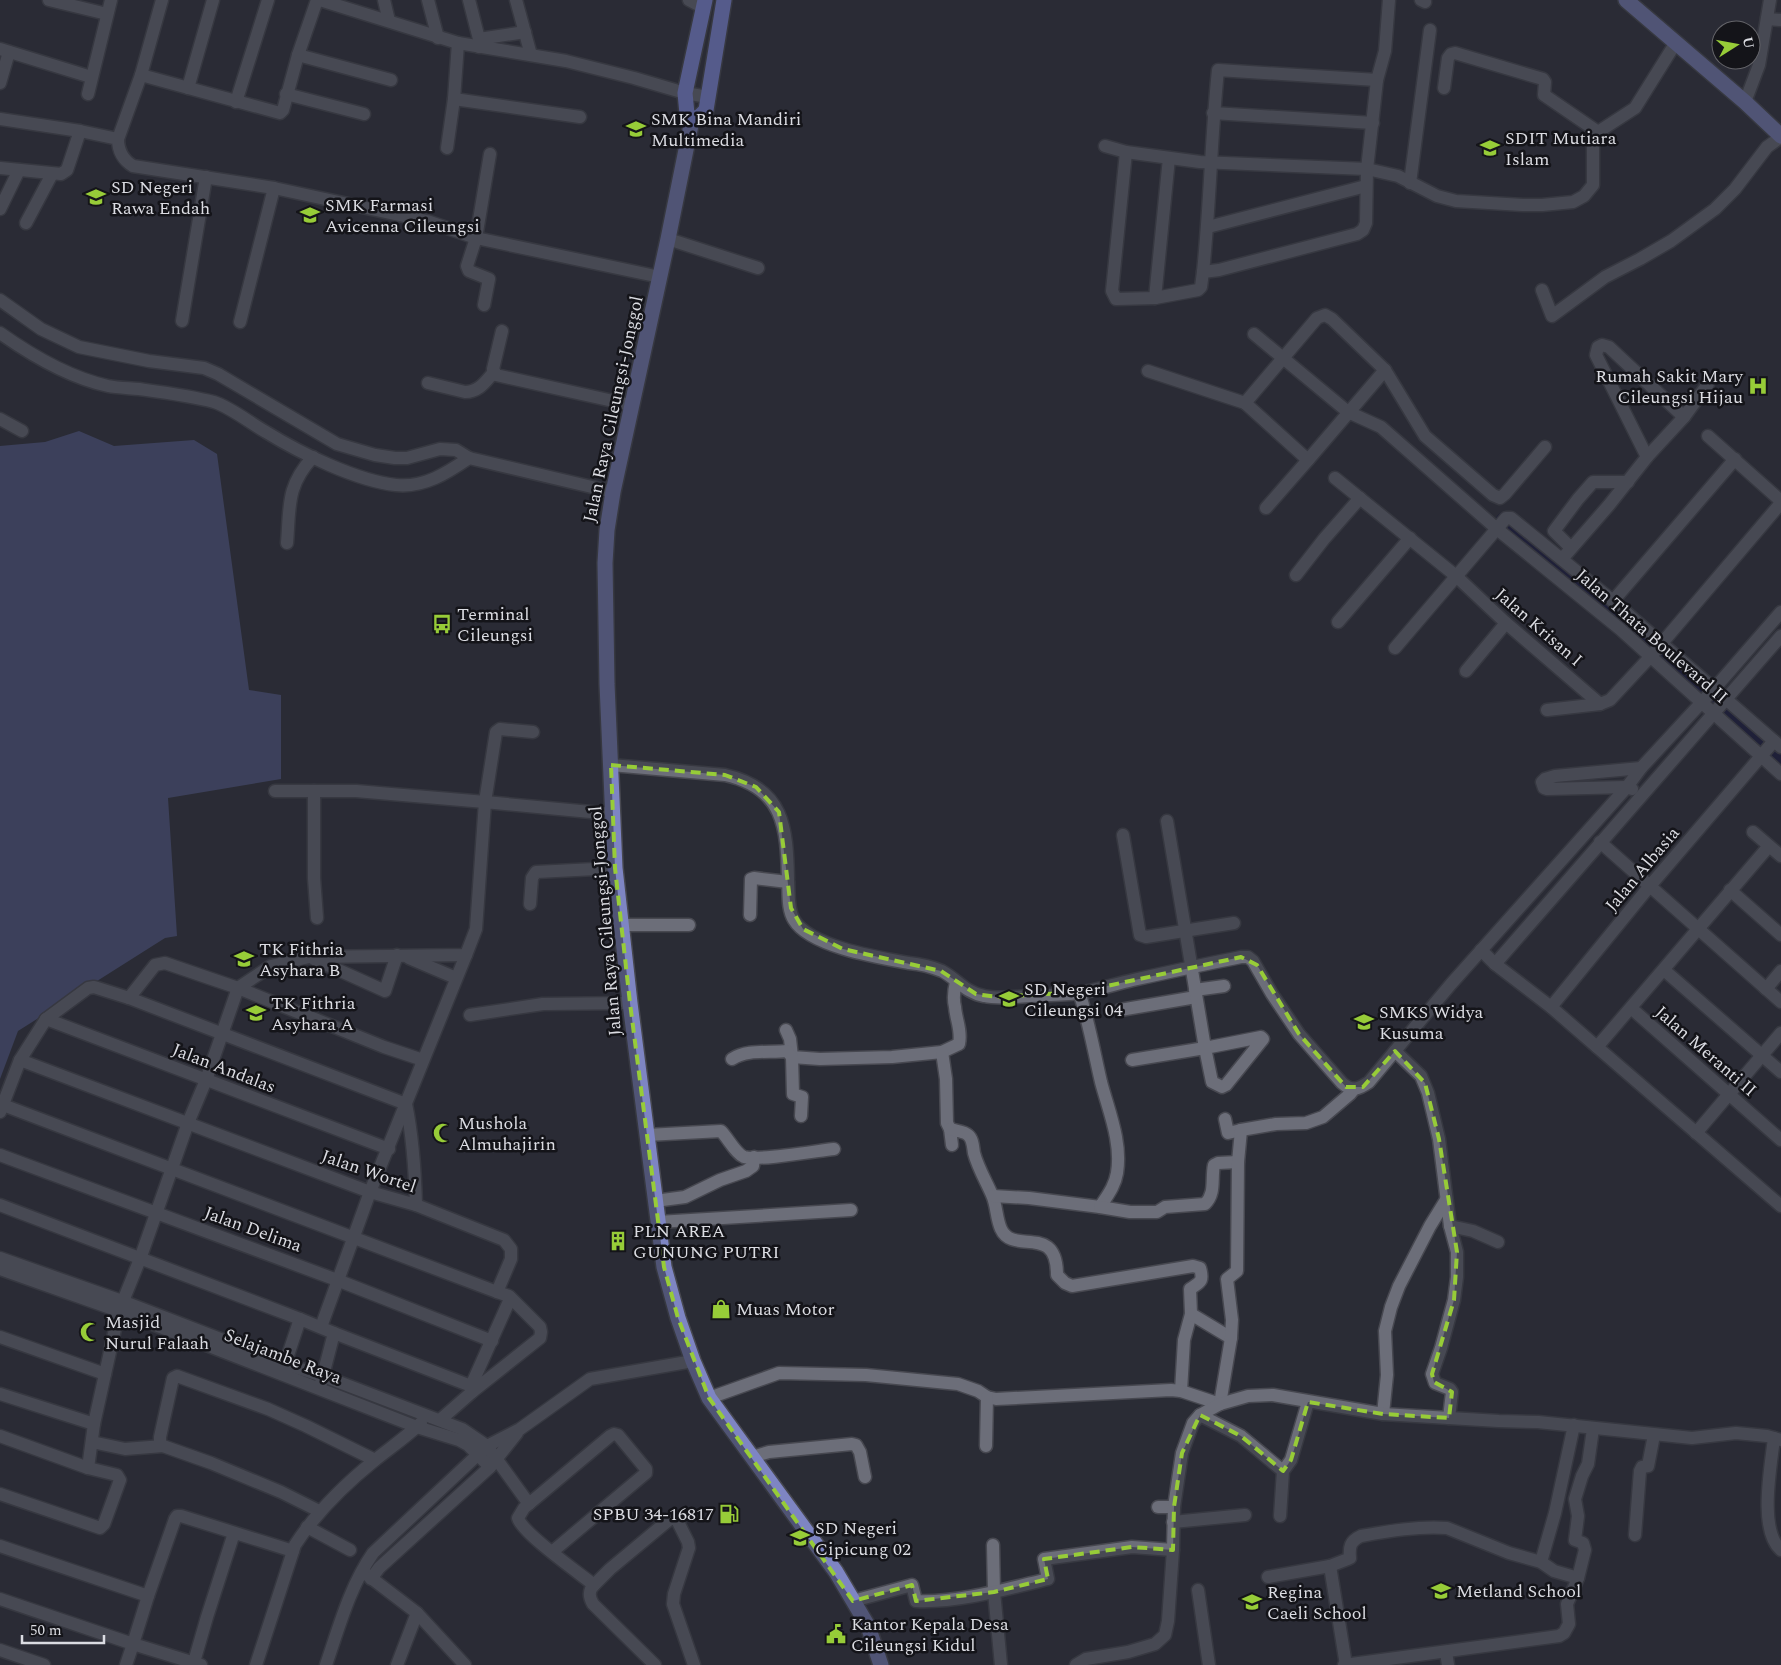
<svg xmlns="http://www.w3.org/2000/svg" width="1781" height="1665" viewBox="0 0 1781 1665" font-family="Spectral,serif">
	<style>
		.forest { fill: #53598a }
		.lines { fill: none; stroke-linecap: round; stroke-linejoin: round }
		.river { stroke: #13133d; stroke-width: 20 }
		.minor-casing { stroke: #474850; stroke-width: 15 }
		.major-casing { stroke: #474850; stroke-width: 18 }
		.highway-casing { stroke: #474850; stroke-width: 18 }
		.minor { stroke: #6c6e79; stroke-width: 12 }
		.major { stroke: #7e85c3; stroke-width: 15 }
		.highway { stroke: #8a95f4; stroke-width: 15 }
		.marked { fill: none; stroke: #97cc38; stroke-width: 4; stroke-dasharray: 10 6; stroke-linejoin: round }
		.labels { text-anchor: middle; stroke-width: 5; stroke-linejoin: round; paint-order: stroke }
		.poi-label { font-size: 18px; fill: #dbdce2; stroke: #141419; text-anchor: start }
		.street-label { font-size: 18px; fill: #dbdce2; stroke: #141419 }
	</style>
	<rect width="100%" height="100%" fill="#2a2c35"/>
	<path class="forest" d="M79 431 114 446 194 440 217 454 249 690 281 695V779L168 798 177 936 165 938 18 1031 0 1079V446L45 442Z"/>
	<g class="lines">
		<path class="river" d="M1505 522 1558 566 1781 761"/>
		<defs>
			<g id="minor">
				<path d="M49 0 107 14"/>
				<path d="M320 0 458 43 566 61 634 78 685 93 708 97"/>
				<path d="M384 0 389 21"/>
				<path d="M428 0 438 38"/>
				<path d="M469 0 479 39V47"/>
				<path d="M516 0 531 55"/>
				<path d="M689 0 704 8"/>
				<path d="M1421 0 1425 2"/>
				<path d="M1767 19 1781 20"/>
				<path d="M479 39 525 32"/>
				<path d="M0 49 91 77"/>
				<path d="M298 55 391 80"/>
				<path d="M141 75 280 113 283 110 298 55 317 0"/>
				<path d="M0 83 9 52"/>
				<path d="M188 88 213 0"/>
				<path d="M1444 88 1448 58 1451 54 1455 53 1543 79 1545 82 1544 95 1598 132"/>
				<path d="M88 94 111 0"/>
				<path d="M286 94 364 114"/>
				<path d="M454 99 580 117"/>
				<path d="M236 102 268 0"/>
				<path d="M1745 102 1759 65 1770 0"/>
				<path d="M1213 113 1373 123"/>
				<path d="M0 119 80 131 118 139C118 150 123 160 133 166L274 188 427 221 476 238 660 277"/>
				<path d="M118 139 141 75 162 0"/>
				<path d="M1105 146 1126 152 1200 162 1367 169 1398 176 1437 196 1456 201 1523 205H1542L1573 202 1584 196 1593 185V145L1598 132 1635 108 1675 44"/>
				<path d="M447 148 454 99 458 43"/>
				<path d="M1126 152 1112 291 1116 299 1155 298 1198 290 1201 287 1203 272 1219 270 1357 234 1363 230 1366 223 1367 169 1377 80 1385 51 1389 0"/>
				<path d="M0 168 61 174 67 170 80 131"/>
				<path d="M1410 183 1430 30"/>
				<path d="M0 209 19 170"/>
				<path d="M26 223 52 174"/>
				<path d="M1208 227 1366 186"/>
				<path d="M668 239 758 268"/>
				<path d="M1203 272C1210 205 1211 138 1218 70L1377 80"/>
				<path d="M1542 290 1552 316 1605 277 1640 259 1671 241 1715 209 1735 189 1767 147 1781 137"/>
				<path d="M1155 298 1169 158"/>
				<path d="M0 300 41 329 79 347 149 361 204 368 218 374 337 444 375 455 395 458H407L440 449 456 450 469 458 613 492"/>
				<path d="M484 305 489 279 469 271 467 266 476 238 490 154"/>
				<path d="M182 321 206 177"/>
				<path d="M240 322 274 188"/>
				<path d="M502 331 493 369 496 375 631 405"/>
				<path d="M0 333C31 355 71 378 108 386 118 388 129 388 139 389 161 392 192 396 214 402 232 408 250 423 266 432 300 453 357 481 396 485 424 488 447 473 469 458"/>
				<path d="M1254 334 1348 412 1381 427 1497 529 1620 629 1781 774"/>
				<path d="M1148 371 1245 403 1317 318 1325 315 1332 319 1385 370 1425 436 1493 495 1500 498 1505 494 1545 447"/>
				<path d="M428 383 465 392C479 392 485 382 494 372"/>
				<path d="M1245 403 1308 460 1385 370"/>
				<path d="M0 419 22 431"/>
				<path d="M1708 436 1781 501"/>
				<path d="M1647 457 1596 355 1598 347 1602 345 1609 347 1684 417"/>
				<path d="M1335 478 1456 576 1506 623 1600 704"/>
				<path d="M1266 508 1308 460"/>
				<path d="M287 543C290 507 286 486 313 457"/>
				<path d="M1571 548 1554 531 1578 499 1593 482H1628"/>
				<path d="M1562 559 1609 505 1647 457 1684 417 1708 384"/>
				<path d="M1296 575 1324 539 1360 498"/>
				<path d="M1613 601 1735 459"/>
				<path d="M1338 622 1410 538"/>
				<path d="M1395 648 1506 518H1511L1613 601 1781 747"/>
				<path d="M1466 671 1506 623"/>
				<path d="M1547 710 1600 704 1610 700 1651 656 1781 503"/>
				<path d="M611 765 725 775C784 788 787 827 788 880 789 892 787 909 794 920 810 947 881 958 909 963 920 964 932 967 942 971 957 979 966 993 984 996 998 999 1014 997 1029 996 1045 995 1062 995 1078 993 1097 990 1115 984 1133 980 1169 972 1205 964 1241 957H1248L1253 961 1272 994 1299 1034 1342 1083C1352 1092 1359 1089 1369 1082L1451 984 1627 787 1641 768 1714 689 1781 612"/>
				<path d="M1632 789 1627 787 1547 789 1544 788 1542 782 1545 779 1555 776 1641 768"/>
				<path d="M275 791H356L485 802 496 732 500 729 533 732"/>
				<path d="M314 791V878L317 918"/>
				<path d="M1753 832 1781 856"/>
				<path d="M1123 835 1140 935 1146 937 1234 923"/>
				<path d="M1600 842 1781 1002"/>
				<path d="M1769 846 1597 1047 1781 1206"/>
				<path d="M1730 890 1781 935"/>
				<path d="M530 904 532 878 536 872 615 868"/>
				<path d="M750 915 751 879 754 878 788 882"/>
				<path d="M621 925H689"/>
				<path d="M1481 950 1495 964 1551 1007 1597 1047"/>
				<path d="M409 958 456 978"/>
				<path d="M314 959 385 991 397 955"/>
				<path d="M1495 964 1781 636"/>
				<path d="M1664 970 1781 1072"/>
				<path d="M1766 989 1781 971"/>
				<path d="M1195 990 1224 986"/>
				<path d="M129 998 155 965 165 963 238 988 384 1047 423 1060"/>
				<path d="M1551 1007 1649 887 1774 741"/>
				<path d="M1631 1008 1781 1140"/>
				<path d="M1120 1010 1196 997"/>
				<path d="M470 1015 543 1004 630 1003"/>
				<path d="M46 1019 389 1149"/>
				<path d="M786 1030 790 1039 792 1057 820 1059 892 1057 942 1052 959 1044C962 1031 956 1020 955 1007 953 999 954 990 956 982"/>
				<path d="M1395 1051 1421 1076 1428 1093 1439 1139 1450 1226 1457 1252V1277L1454 1300 1441 1348 1432 1374 1435 1383 1450 1389 1452 1392 1449 1418"/>
				<path d="M942 1052 946 1079 947 1123 950 1129 952 1145"/>
				<path d="M732 1059C747 1049 769 1053 787 1051L792 1057 793 1094 802 1097 801 1116"/>
				<path d="M20 1060 370 1192 416 1205 504 1240 511 1249V1259L497 1292 509 1296 510 1299 471 1386 472 1392 440 1420"/>
				<path d="M1132 1060 1205 1048 1212 1082 1222 1087 1226 1085 1263 1039 1261 1037 1205 1048 1167 821"/>
				<path d="M3 1105 497 1292"/>
				<path d="M0 1112 20 1060 46 1019 88 988 94 987 129 998 406 1104C413 1138 415 1170 416 1205"/>
				<path d="M1225 1119 1228 1133 1241 1130"/>
				<path d="M950 1129C956 1131 964 1131 968 1135 973 1139 973 1147 974 1153 978 1168 986 1181 992 1195 997 1206 996 1218 1001 1229 1013 1256 1057 1222 1057 1275L1065 1283 1072 1286 1193 1266 1200 1268C1204 1282 1200 1282 1190 1289L1191 1314 1184 1340 1181 1391"/>
				<path d="M1696 1133 1781 1033"/>
				<path d="M647 1135 721 1131C728 1138 735 1153 744 1157 759 1161 816 1151 834 1149"/>
				<path d="M0 1155 337 1280 492 1341"/>
				<path d="M993 1196 1029 1198 1100 1207C1107 1196 1115 1186 1117 1173 1122 1142 1109 1112 1101 1082 1094 1052 1089 1022 1079 992"/>
				<path d="M655 1201 685 1197 720 1180 746 1171 753 1166 754 1157"/>
				<path d="M0 1205 300 1319"/>
				<path d="M1100 1207 1130 1212H1157L1165 1207 1205 1204C1216 1193 1211 1179 1214 1165L1218 1163 1238 1162"/>
				<path d="M658 1222 851 1210"/>
				<path d="M1450 1226 1473 1231 1498 1242"/>
				<path d="M0 1258 122 1301 285 1364 323 1376 462 1429 487 1446 529 1504"/>
				<path d="M0 1269 119 1311 417 1427 459 1440 468 1445 490 1467"/>
				<path d="M1191 1314 1231 1338"/>
				<path d="M321 1327 370 1192 466 955"/>
				<path d="M334 1333 471 1386"/>
				<path d="M0 1337 105 1374"/>
				<path d="M283 1370 300 1319 334 1333 321 1383"/>
				<path d="M472 1392 540 1338 541 1332 540 1327 510 1297"/>
				<path d="M0 1394 94 1424"/>
				<path d="M709 1398 779 1373 866 1375 958 1384 978 1391 987 1397 996 1399 1171 1390 1181 1391 1220 1404"/>
				<path d="M1220 1404 1231 1338 1232 1320 1227 1279 1237 1271 1238 1162 1241 1130 1276 1124 1306 1123 1323 1117 1350 1094 1354 1089"/>
				<path d="M1383 1414 1387 1375 1385 1331 1391 1307 1399 1286 1430 1226 1446 1200"/>
				<path d="M1200 1415 1241 1436 1283 1471"/>
				<path d="M0 1436 88 1468 117 1475 120 1480 104 1524 100 1528 0 1494"/>
				<path d="M1774 1438C1771 1466 1758 1530 1781 1550"/>
				<path d="M92 1442 125 1449 163 1446"/>
				<path d="M986 1446 987 1397"/>
				<path d="M752 1457 769 1452 852 1444 856 1445 860 1452 865 1477"/>
				<path d="M88 1468 94 1424 119 1311 140 1259 188 1123 206 1080 238 988 271 966 309 957 466 955 476 929 485 802 612 814"/>
				<path d="M1158 1507H1174"/>
				<path d="M319 1511 281 1492 211 1463 163 1446 160 1442V1437L173 1378 177 1376 268 1409 306 1426 375 1460"/>
				<path d="M1280 1516 1283 1471 1291 1460 1308 1402"/>
				<path d="M1173 1522 1245 1515"/>
				<path d="M307 1527 350 1550"/>
				<path d="M1635 1535 1640 1471 1642 1467 1648 1466 1654 1435"/>
				<path d="M993 1545 994 1592 1001 1665"/>
				<path d="M0 1546 148 1596 175 1519 177 1516H181L293 1551"/>
				<path d="M552 1552 646 1473V1469L618 1435 614 1434 610 1436 524 1508 518 1518C522 1533 579 1573 594 1585 588 1591 589 1597 593 1604L655 1665"/>
				<path d="M1541 1562 1555 1513 1574 1425"/>
				<path d="M1330 1566 1346 1665"/>
				<path d="M366 1574 417 1613 465 1665"/>
				<path d="M1268 1577 1330 1566 1348 1559 1350 1558C1349 1547 1350 1541 1361 1536 1389 1531 1418 1526 1447 1528L1509 1553 1541 1562 1554 1571 1578 1578"/>
				<path d="M371 1579 379 1568 490 1467 517 1433"/>
				<path d="M594 1585 610 1569 670 1519 676 1518 688 1542 689 1548 674 1594 673 1604 694 1665"/>
				<path d="M1198 1590 1209 1665"/>
				<path d="M148 1596 133 1644 201 1665"/>
				<path d="M0 1599 133 1644 126 1665"/>
				<path d="M853 1601 912 1585 916 1601C958 1603 1006 1589 1048 1579L1044 1559 1132 1547 1173 1550"/>
				<path d="M0 1650 44 1665"/>
				<path d="M1446 1652 1448 1665"/>
				<path d="M194 1662 207 1617 234 1533"/>
				<path d="M256 1665 295 1545C317 1511 344 1485 375 1460 390 1448 406 1437 421 1423"/>
				<path d="M326 1665C339 1627 350 1586 373 1553L487 1446 520 1429 590 1379 693 1361"/>
				<path d="M397 1665 417 1613"/>
				<path d="M1076 1665 1086 1659 1128 1652 1155 1644 1165 1635 1168 1621 1173 1550 1174 1507 1182 1453 1193 1423 1200 1415 1220 1404 1248 1396 1273 1395 1383 1414 1499 1421 1538 1422 1692 1438 1736 1433 1767 1436 1781 1440"/>
				<path d="M1344 1665 1559 1636 1564 1633 1569 1624 1567 1604 1578 1578 1585 1550 1583 1543 1575 1540 1578 1516 1575 1499 1582 1476 1588 1464 1593 1429"/>
			</g>
			<g id="major">
				<path d="M1626 0 1745 102 1781 136"/>
				<path d="M692 120 668 239 613 492 607 530 605 563 607 684 615 868 630 1003 664 1267 678 1318 693 1361 709 1398 836 1572 868 1626 881 1665"/>
			</g>
			<path id="highway" d="M705 0 685 93 687 114 692 120 700 116 706 110 724 0"/>
		</defs>
		<use href="#minor" class="minor-casing"/>
		<use href="#major" class="major-casing"/>
		<use href="#highway" class="highway-casing"/>
		<use href="#minor" class="minor"/>
		<use href="#major" class="major"/>
		<use href="#highway" class="highway"/>
	</g>
	<path d="M0 0H1781V1665H0ZM611 765 725 775 756 787 779 812 791 908 803 929 843 949 941 971 976 994 997 997 1079 992 1241 957 1257 965 1299 1034 1346 1087H1363L1395 1051 1425 1083 1439 1139 1457 1252 1454 1300 1432 1374 1434 1382 1452 1392 1449 1418 1383 1414 1308 1402 1291 1460 1283 1471 1241 1436 1200 1415 1182 1453 1174 1507 1173 1550 1132 1547 1044 1559 1048 1579 994 1592 916 1601 912 1585 853 1601 709 1398 678 1318 664 1267 630 1003 615 868Z" fill="#2a2c35" fill-opacity=".55" fill-rule="evenodd"/>
	<path class="marked" d="M611 765 725 775 756 787 779 812 791 908 803 929 843 949 941 971 976 994 997 997 1079 992 1241 957 1257 965 1299 1034 1346 1087H1363L1395 1051 1425 1083 1439 1139 1457 1252 1454 1300 1432 1374 1434 1382 1452 1392 1449 1418 1383 1414 1308 1402 1291 1460 1283 1471 1241 1436 1200 1415 1182 1453 1174 1507 1173 1550 1132 1547 1044 1559 1048 1579 994 1592 916 1601 912 1585 853 1601 709 1398 678 1318 664 1267 630 1003 615 868Z"/>
	<defs>
		<symbol id="school-bare" viewBox="-9 -9 18 18"><path d="M0-5L7-2L0 1L-7-2ZM-4 1L0 2.5L4 1V4Q0 6-4 4Z" fill="#97cc38" stroke="#141419" stroke-width="2.5" paint-order="stroke"/></symbol>
		<symbol id="hospital-bare" viewBox="-9 -9 18 18"><path d="M-5-5h3v3.5h4V-5h3V5h-3V1.5h-4V5h-3Z" fill="#97cc38" stroke="#141419" stroke-width="2.5" paint-order="stroke"/></symbol>
		<symbol id="bus-bare" viewBox="-9 -9 18 18"><path d="M-5-6H5V4H4V6H2V4H-2V6H-4V4H-5ZM-3.5-4V0h7V-4ZM-3.5 1.2v1.5H-2V1.2ZM2 1.2v1.5H3.5V1.2Z" fill="#97cc38" stroke="#141419" stroke-width="2.5" paint-order="stroke"/></symbol>
		<symbol id="mosque-bare" viewBox="-9 -9 18 18"><path d="M3.5-4.9A6 6 0 1 0 3.5 4.9A5 5 0 1 1 3.5-4.9Z" fill="#97cc38" stroke="#141419" stroke-width="2.5" paint-order="stroke"/></symbol>
		<symbol id="building-bare" viewBox="-9 -9 18 18"><path d="M-4-6H4V6H1V3H-1V6H-4ZM-2.5-4.3h1.7v1.8h-1.7ZM.8-4.3h1.7v1.8H.8ZM-2.5-1h1.7V.8h-1.7ZM.8-1h1.7V.8H.8Z" fill="#97cc38" stroke="#141419" stroke-width="2.5" paint-order="stroke"/></symbol>
		<symbol id="shop-bare" viewBox="-9 -9 18 18"><path d="M-5-2.5h2.3a2.7 3.5 0 0 1 5.4 0H5L5.5 6h-11ZM-1.5-2.5h3a1.5 2.3 0 0 0-3 0Z" fill="#97cc38" stroke="#141419" stroke-width="2.5" paint-order="stroke"/></symbol>
		<symbol id="fuel-bare" viewBox="-9 -9 18 18"><path d="M-5.5-6h7V0h2V4h1.3V-2.5L3-4.5l.8-.8L6-3V5H2.5V1h-1V6h-7ZM-4.2-4.7v3.2H.2V-4.7Z" fill="#97cc38" stroke="#141419" stroke-width="2.5" paint-order="stroke"/></symbol>
		<symbol id="civic-bare" viewBox="-9 -9 18 18"><path d="M-.6-6.5H3V-4.5H.6V-3L4-1V1h2V6H-6V1h2V-1L-.6-3ZM-1.2 2.5V6h2.4V2.5Z" fill="#97cc38" stroke="#141419" stroke-width="2.5" paint-order="stroke"/></symbol>
	</defs>
	<g fill-rule="evenodd">
		<use href="#school-bare" x="622" y="115" width="28" height="28"/>
		<use href="#school-bare" x="1476" y="134" width="28" height="28"/>
		<use href="#school-bare" x="82" y="183" width="28" height="28"/>
		<use href="#school-bare" x="296" y="201" width="28" height="28"/>
		<use href="#hospital-bare" x="1744" y="372" width="28" height="28"/>
		<use href="#bus-bare" x="428" y="610" width="28" height="28"/>
		<use href="#school-bare" x="230" y="945" width="28" height="28"/>
		<use href="#school-bare" x="995" y="985" width="28" height="28"/>
		<use href="#school-bare" x="242" y="999" width="28" height="28"/>
		<use href="#school-bare" x="1350" y="1008" width="28" height="28"/>
		<use href="#mosque-bare" x="429" y="1119" width="28" height="28"/>
		<use href="#building-bare" x="604" y="1227" width="28" height="28"/>
		<use href="#shop-bare" x="707" y="1295" width="28" height="28"/>
		<use href="#mosque-bare" x="76" y="1318" width="28" height="28"/>
		<use href="#fuel-bare" x="715" y="1500" width="28" height="28"/>
		<use href="#school-bare" x="786" y="1524" width="28" height="28"/>
		<use href="#school-bare" x="1427" y="1577" width="28" height="28"/>
		<use href="#school-bare" x="1238" y="1588" width="28" height="28"/>
		<use href="#civic-bare" x="822" y="1620" width="28" height="28"/>
	</g>
	<g class="labels">
		<g class="poi-label">
			<text x="651" y="125">SMK Bina Mandiri<tspan x="651" dy="21">Multimedia</tspan></text>
			<text x="1505" y="144">SDIT Mutiara<tspan x="1505" dy="21">Islam</tspan></text>
			<text x="111" y="193">SD Negeri<tspan x="111" dy="21">Rawa Endah</tspan></text>
			<text x="325" y="211">SMK Farmasi<tspan x="325" dy="21">Avicenna Cileungsi</tspan></text>
			<text x="1743" y="382" text-anchor="end">Rumah Sakit Mary<tspan x="1743" dy="21">Cileungsi Hijau</tspan></text>
			<text x="457" y="620">Terminal<tspan x="457" dy="21">Cileungsi</tspan></text>
			<text x="259" y="955">TK Fithria<tspan x="259" dy="21">Asyhara B</tspan></text>
			<text x="1024" y="995">SD Negeri<tspan x="1024" dy="21">Cileungsi 04</tspan></text>
			<text x="271" y="1009">TK Fithria<tspan x="271" dy="21">Asyhara A</tspan></text>
			<text x="1379" y="1018">SMKS Widya<tspan x="1379" dy="21">Kusuma</tspan></text>
			<text x="458" y="1129">Mushola<tspan x="458" dy="21">Almuhajirin</tspan></text>
			<text x="633" y="1237">PLN AREA<tspan x="633" dy="21">GUNUNG PUTRI</tspan></text>
			<text x="736" y="1315">Muas Motor</text>
			<text x="105" y="1328">Masjid<tspan x="105" dy="21">Nurul Falaah</tspan></text>
			<text x="714" y="1520" text-anchor="end">SPBU 34-16817</text>
			<text x="815" y="1534">SD Negeri<tspan x="815" dy="21">Cipicung 02</tspan></text>
			<text x="1456" y="1597">Metland School</text>
			<text x="1267" y="1598">Regina<tspan x="1267" dy="21">Caeli School</tspan></text>
			<text x="851" y="1630">Kantor Kepala Desa<tspan x="851" dy="21">Cileungsi Kidul</tspan></text>
		</g>
		<g class="street-label">
			<text transform="translate(613 409) rotate(-78)" y="6">Jalan Raya Cileungsi-Jonggol</text>
			<text transform="translate(1539 627) rotate(41)" y="6">Jalan Krisan I</text>
			<text transform="translate(1652 636) rotate(41)" y="6">Jalan Thata Boulevard II</text>
			<text transform="translate(1642 869) rotate(-50)" y="6">Jalan Albasia</text>
			<text transform="translate(605 921) rotate(-95)" y="6">Jalan Raya Cileungsi-Jonggol</text>
			<text transform="translate(1706 1051) rotate(41)" y="6">Jalan Meranti II</text>
			<text transform="translate(224 1068) rotate(21)" y="6">Jalan Andalas</text>
			<text transform="translate(369 1171) rotate(19)" y="6">Jalan Wortel</text>
			<text transform="translate(253 1229) rotate(20)" y="6">Jalan Delima</text>
			<text transform="translate(283 1356) rotate(21)" y="6">Selajambe Raya</text>
		</g>
	</g>
	<g transform="translate(1736 45) rotate(79)"><circle r="24" fill="#141419" stroke="#646469"/>
	<path d="M0-4L9 19L0 12L-9 19Z" fill="#97cc38"/>
	<text y="-8" font-size="14" font-weight="bold" text-anchor="middle" fill="#dbdce2">U</text>
	</g>
	<path d="M22 1635v8h82v-8" fill="none" stroke="#dbdce2" stroke-width="2.5"/>
	<text x="30" y="1635" font-size="15" fill="#dbdce2" stroke="#141419" stroke-width="4" paint-order="stroke">50 m</text>
</svg>
